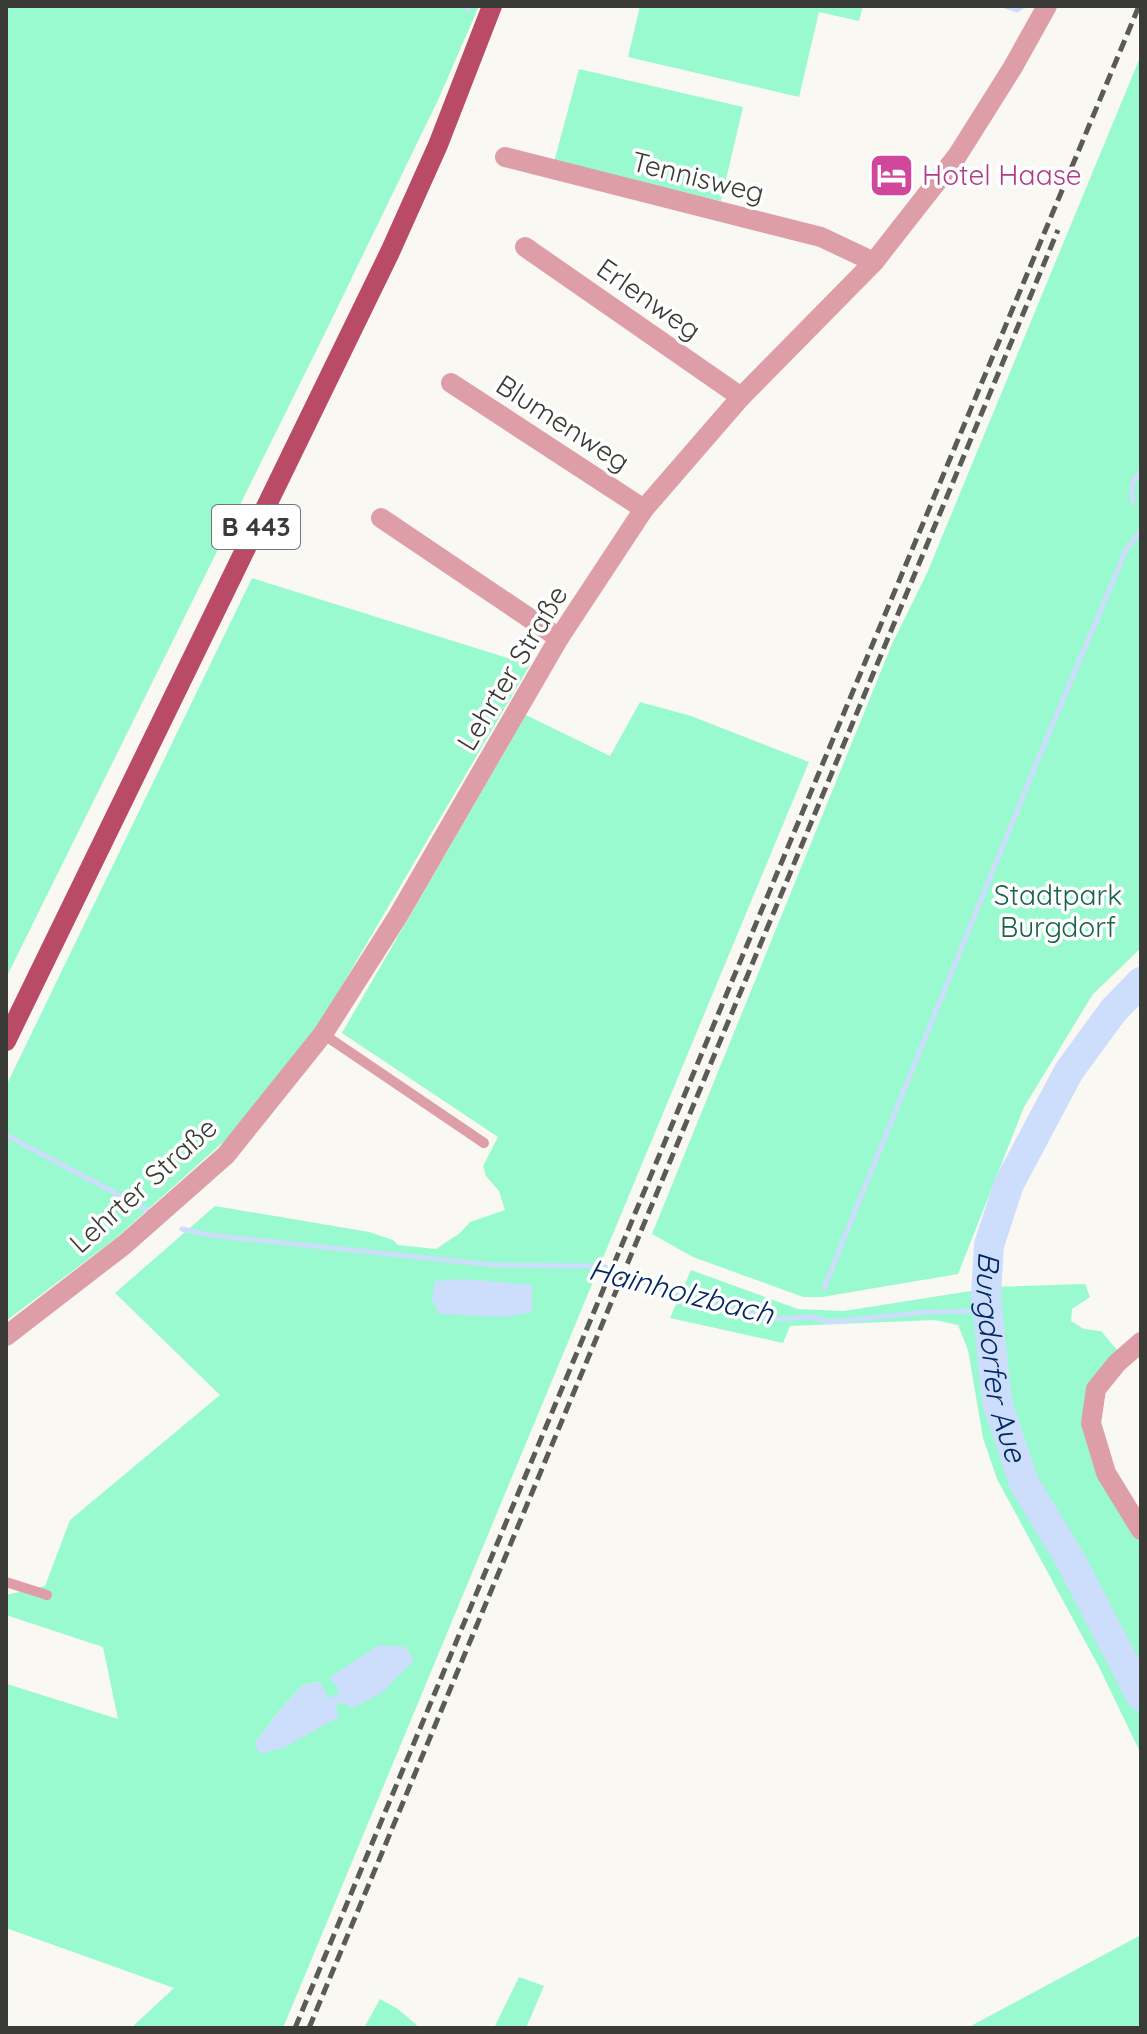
<svg xmlns="http://www.w3.org/2000/svg" width="1147" height="2034" viewBox="0 0 1147 2034" font-family="Quicksand,sans-serif">
	<style>
		.green { fill: #99fad0; fill-rule: evenodd }
		.water { fill: #ccdefb }
		.lines { fill: none; stroke-linecap: round; stroke-linejoin: round }
		.stream { stroke: #ccdefb; stroke-width: 5 }
		.river { stroke: #ccdefb; stroke-width: 30 }
		.lane { stroke: #dd9ea8; stroke-width: 10 }
		.street { stroke: #dd9ea8; stroke-width: 20 }
		.primary { stroke: #ba4b66; stroke-width: 20 }
		.rail { stroke: #5a5a56; stroke-width: 5; stroke-dasharray: 12 6; stroke-linecap: butt }
		.labels { text-anchor: middle; stroke-width: 7; stroke-linejoin: round; paint-order: stroke }
		.shield { fill: #fff; stroke: #757573; stroke-width: 2 }
		.shield-label { font-size: 26px; font-weight: bold; fill: #3a3a37 }
		.hotel-label { font-size: 28px; fill: #b23c85; stroke: #fff; text-anchor: start }
		.street-label { font-size: 28px; fill: #3a3a37; stroke: #fff }
		.park-label { font-size: 28px; fill: #186349; stroke: #fff }
		.water-label { font-size: 30px; font-style: italic; fill: #022762; stroke: #fff }
	</style>
	<rect width="100%" height="100%" fill="#faf8f2"/>
	<g class="green">
		<path d="M6 6H479L438 100 328 327 6 978Z"/>
		<path d="M640 6H863L859 21 819 12 799 97 628 57Z"/>
		<path d="M1141 55V948L1093 994 1024 1107 958 1274 822 1297H803L693 1257 652 1234 892 644 927 573Z"/>
		<path d="M579 69 743 107 721 201 554 162Z"/>
		<path d="M252 578 530 665 316 1030 230 1136 115 1239 6 1321V1086Z"/>
		<path d="M640 702 691 716 809 762 283 2028H131L174 1988 6 1928 7 1684 118 1719 103 1647 6 1615V1595L45 1586 70 1520 220 1395 115 1293 215 1206 369 1232 393 1240 398 1245 436 1249 460 1233 470 1222 505 1210 499 1191 486 1176 483 1166 498 1137 342 1033 526 715 610 756ZM320 1682 328 1700 341 1692 340 1702 336 1707 255 1743 279 1711 303 1685Z"/>
		<path d="M691 1270 798 1309 844 1311 977 1290 990 1402 996 1429 1018 1482 1141 1712V1754L1099 1667 997 1479 983 1438 968 1350 958 1325 935 1320 790 1326 783 1343 670 1318Z"/>
		<path d="M1085 1284 1090 1297 1072 1309 1071 1321 1084 1329 1101 1331 1118 1351 1082 1425 1093 1464 1141 1542V1669L1119 1626 1026 1465 1004 1387 994 1287Z"/>
		<path d="M1141 1935V2028H967Z"/>
		<path d="M519 1977 544 1986 526 2028H494Z"/>
		<path d="M380 1999 398 2009 420 2028H364Z"/>
	</g>
	<g class="water">
		<path d="M463 1279 532 1285V1312L506 1317 439 1314 432 1300 435 1281Z"/>
		<path d="M379 1645 406 1647 414 1660 383 1692 353 1708 340 1702 336 1707 339 1717 285 1747 260 1754 255 1743 279 1711 303 1685 320 1682 329 1699 340 1692 330 1677Z"/>
	</g>
	<g class="lines">
		<g class="stream">
			<path d="M1005 6 1017 10 1023 6"/>
			<path d="M468 10 469 6"/>
			<path d="M1133 502C1130 489 1132 481 1141 471"/>
			<path d="M6 1135 147 1210"/>
			<path d="M182 1229 209 1235 494 1265 602 1266 687 1299 776 1319 811 1317 829 1322 928 1312 989 1311"/>
			<path d="M824 1288 1038 759 1126 550 1141 530"/>
		</g>
		<path class="river" id="s1" d="M1141 982 1113 1011 1069 1071 1009 1184 989 1245 986 1295 997 1402 1024 1483 1071 1561 1141 1696"/>
		<g class="lane">
			<path d="M323 1034 484 1143"/>
			<path d="M6 1582 47 1595"/>
		</g>
		<g class="street">
			<path d="M505 157 821 237 874 262"/>
			<path d="M525 247 741 397"/>
			<path d="M451 383 644 509"/>
			<path d="M381 518 559 638"/>
			<path d="M6 1336 124 1245 226 1155 323 1034 398 916 559 638 644 509 741 397 874 262 957 156 1013 67 1047 6"/>
			<path d="M1141 1342 1117 1363 1096 1389 1091 1423 1106 1473 1141 1530"/>
		</g>
		<path class="primary" d="M6 1041 390 252 438 145 492 6"/>
		<g class="rail">
			<path d="M295 2028 1139 6"/>
			<path d="M309 2028 1058 230"/>
		</g>
	</g>
	<defs>
		<symbol id="hotel-square" viewBox="-11 -11 22 22"><rect x="-9" y="-9" width="18" height="18" rx="4" fill="#d1479c" stroke="#fff"/><path d="M-6-4.5h1.5V1H6V5H4.5V3h-9V5H-6ZM-4 0a1.8 1.8 0 1 1 3.6 0ZM.5 0V-2.5h3Q6-2.5 6 0Z" fill="#fff"/></symbol>
	</defs>
	<g fill-rule="evenodd">
		<use href="#hotel-square" x="866" y="150" width="51" height="51"/>
	</g>
	<g class="labels">
		<rect class="shield" x="212" y="505" width="88" height="44" rx="6"/>
		<g class="shield-label">
			<text x="256" y="536">B 443</text>
		</g>
		<g class="hotel-label">
			<text x="922" y="185">Hotel Haase</text>
		</g>
		<g class="street-label">
			<text transform="translate(698 177) rotate(14)" y="10">Tennisweg</text>
			<text transform="translate(649 299) rotate(35)" y="10">Erlenweg</text>
			<text transform="translate(563 423) rotate(33)" y="10">Blumenweg</text>
			<text transform="translate(512 668) rotate(-59)" y="10">Lehrter Straße</text>
			<text transform="translate(143 1185) rotate(-42)" y="10">Lehrter Straße</text>
		</g>
		<g class="park-label">
			<text x="1058" y="905">Stadtpark<tspan x="1058" dy="32">Burgdorf</tspan></text>
		</g>
		<g class="water-label">
			<text transform="translate(681 1292) rotate(14)" y="10">Hainholzbach</text>
			<text dy="10" stroke="none"><textPath href="#s1" startOffset="420">Burgdorfer Aue</textPath></text>
		</g>
	</g>
	<rect width="1147" height="2034" fill="none" stroke="#3a3a37" stroke-width="16"/>
</svg>
